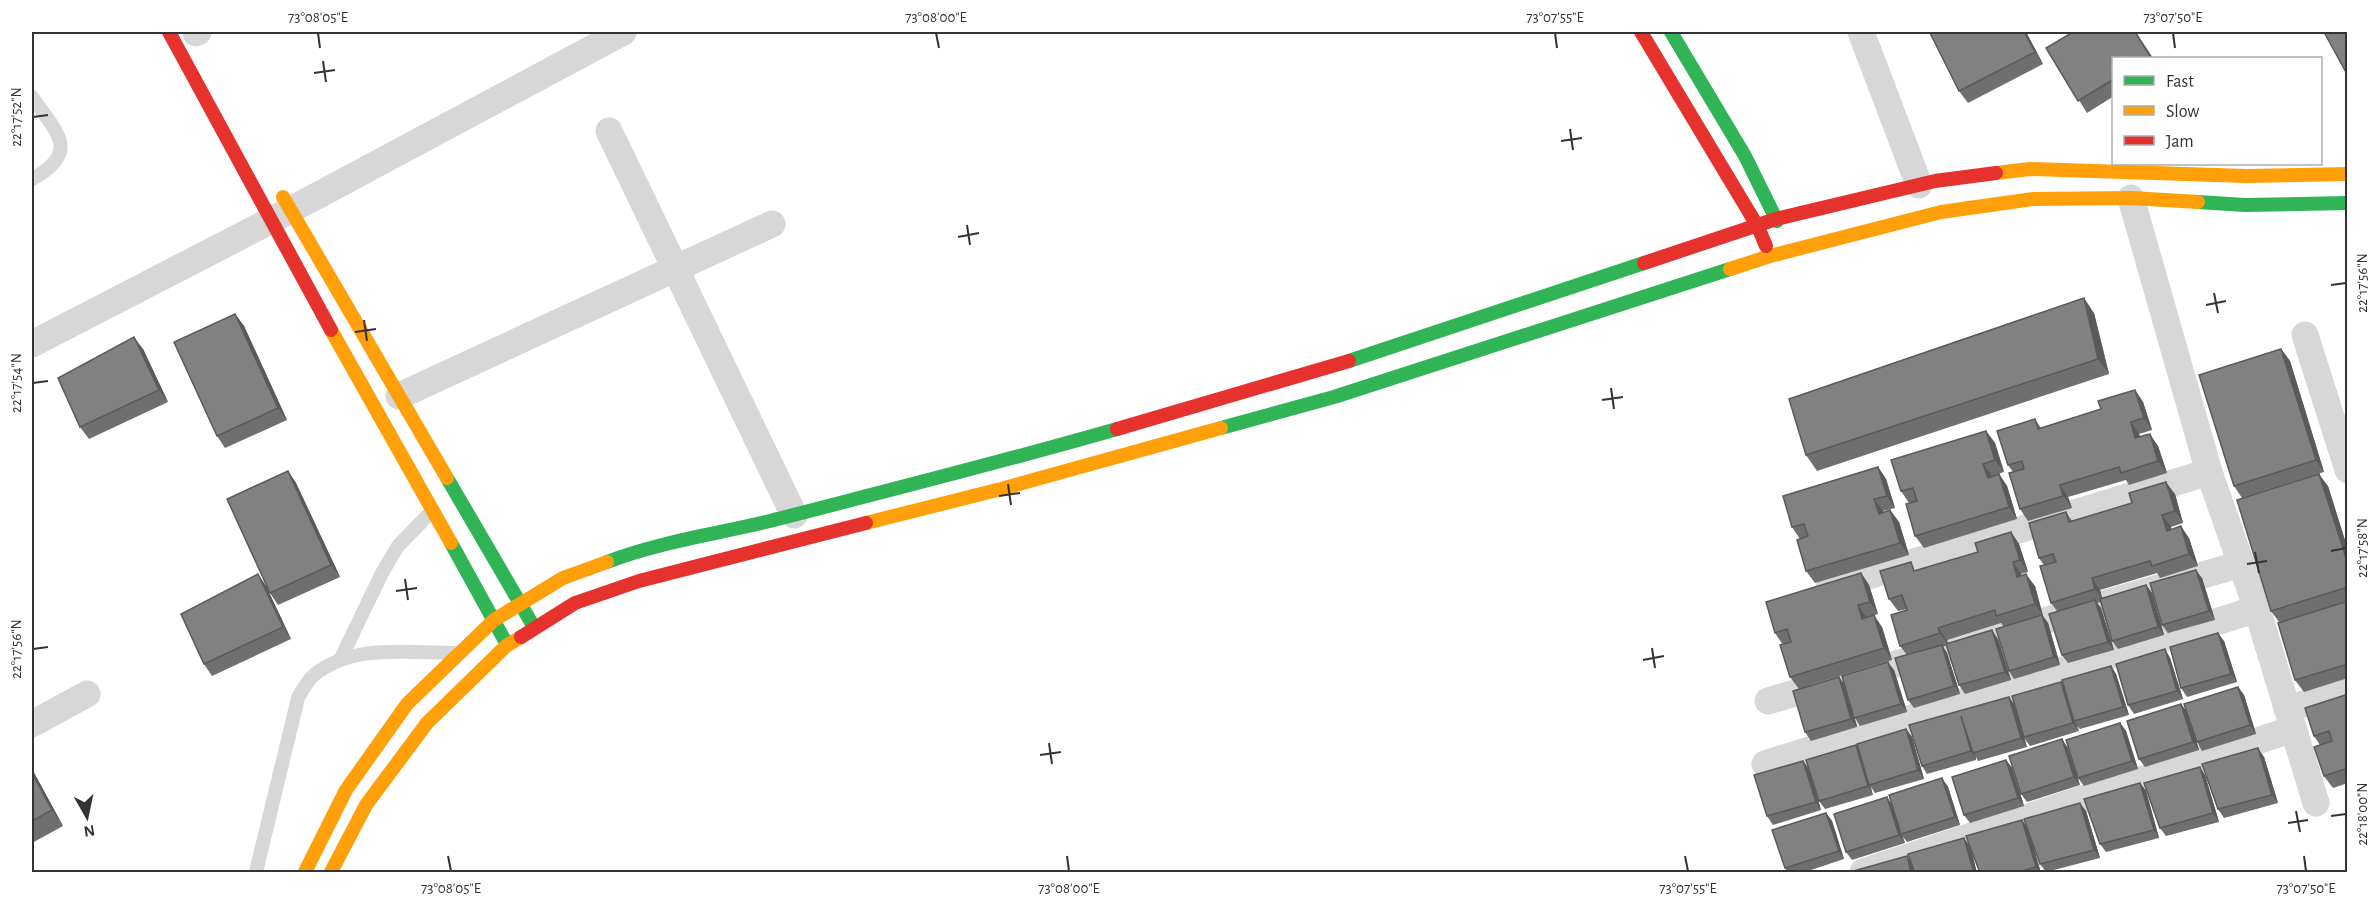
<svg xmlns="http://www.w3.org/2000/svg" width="2379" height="904" viewBox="0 0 2379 904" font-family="'Alegreya Sans',sans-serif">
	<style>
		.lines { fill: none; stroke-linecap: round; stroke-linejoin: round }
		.lane { stroke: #d7d7d7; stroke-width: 14 }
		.street { stroke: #d7d7d7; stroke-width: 27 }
		.fast { stroke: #30b455; stroke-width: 14 }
		.slow { stroke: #ff9f0a; stroke-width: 14 }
		.jam { stroke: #e5322d; stroke-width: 14 }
		.wall { fill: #6f6f6f }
		.shaded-wall { fill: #5a5a5a }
		.building { fill: #818181; stroke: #5a5a5a; stroke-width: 1.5 }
		.ticks { fill: none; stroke: #333; stroke-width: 2 }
		.neatline { fill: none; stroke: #333; stroke-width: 2 }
		.ticks-label { font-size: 15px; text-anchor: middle; fill: #333 }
	</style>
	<rect width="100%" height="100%" fill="#fff"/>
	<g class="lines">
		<g class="lane">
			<path d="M32 97C56 132 82 152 32 179"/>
			<path d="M340 660 382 573 398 546 432 511"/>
			<path d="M256 872 298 698C302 691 307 681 314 675 353 643 408 653 455 653"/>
		</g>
		<g class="street">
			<path d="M1861 32 1919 185"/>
			<path d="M196 33 198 32"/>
			<path d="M609 131 794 515"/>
			<path d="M2131 198 2209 472 2257 609 2316 803"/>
			<path d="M2305 335 2348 470"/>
			<path d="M32 344 270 221 623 32"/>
			<path d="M399 396 772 224"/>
			<path d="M1829 588 2209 472"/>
			<path d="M1768 701 2241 564"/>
			<path d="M2287 709 2348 690"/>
			<path d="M32 724 87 694"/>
			<path d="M1765 764 2257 609"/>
			<path d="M1863 872 2293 729"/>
		</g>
		<g class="fast">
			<path d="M1671 32 1745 156 1777 221"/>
			<path d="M2198 202 2245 205 2348 203"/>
			<path d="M1349 361 1644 263"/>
			<path d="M1221 428 1334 397 1730 269"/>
			<path d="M447 478 531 622"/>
			<path d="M451 543 504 639"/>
			<path d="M607 562C659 542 716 534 770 521 886 491 1002 462 1117 429"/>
		</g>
		<g class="slow">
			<path d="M1996 173 2030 169 2246 176 2348 174"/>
			<path d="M283 197 447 478"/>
			<path d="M1730 269 1770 256 1941 212 2033 199 2131 198 2198 202"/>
			<path d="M331 330 451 543"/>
			<path d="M866 523 1001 489 1221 428"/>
			<path d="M305 872 346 790 407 704 494 620 563 578 607 562"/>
			<path d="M331 872 366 805 427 723 506 646 521 637"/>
		</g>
		<g class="jam">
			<path d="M169 32 331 330"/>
			<path d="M1641 32 1758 227 1766 246"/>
			<path d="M1644 263 1776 219 1935 181 1996 173"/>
			<path d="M1117 429 1349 361"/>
			<path d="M521 637 575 603 639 581 866 523"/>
		</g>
	</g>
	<g class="wall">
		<path d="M2026 32 2043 64 1968 103 1959 91Z"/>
		<path d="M2073 32H2136L2153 58H2114V96L2087 113 2046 48Z"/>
		<path d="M2094 313 2109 374 1817 471 1806 455Z"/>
		<path d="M235 314 244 326 287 420 225 448 217 436Z"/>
		<path d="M143 349 168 402 89 439 80 427Z"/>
		<path d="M2281 349 2290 361 2324 472 2242 498 2234 486Z"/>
		<path d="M2135 390 2143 402 2152 430 2139 434 2140 437 2158 446 2167 473 2129 485 2126 480 2068 497 2072 508 2028 521 2020 509 2013 472 2008 465 2035 419 2041 428 2101 409Z"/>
		<path d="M1986 431 1995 443 2004 472 1992 476 1999 474 2007 486 2017 519 1924 548 1915 536 1909 503 1901 491Z"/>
		<path d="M1878 467 1886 479 1895 508 1883 511V512L1890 510 1899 522 1909 555 1815 583 1806 571 1800 539 1792 527Z"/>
		<path d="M288 471 296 483 340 577 278 605 270 593Z"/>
		<path d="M2328 486 2348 550V678L2304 692 2295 680 2279 622 2271 611Z"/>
		<path d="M2175 494 2183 523 2171 527V530L2189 538 2198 566 2160 578 2157 573 2100 590 2102 598 2146 585 2152 593 2164 635 2118 649 2112 641 2101 602 2097 603 2101 608 2114 650 2068 663 2062 655 2057 611 2051 603 2044 565 2039 558 2066 512 2072 521Z"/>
		<path d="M2011 532 2019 544 2028 572 2021 574V576L2035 586 2043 616 2048 623 2060 665 2014 679 2009 671 2004 627 2001 623 1947 640 1948 643 1998 639 2011 680 1965 694 1959 685 1947 645 1943 647 1947 653 1960 694 1914 708 1908 700 1907 655 1900 646 1907 610V609L1898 611 1889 599 1917 570 1978 552Z"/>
		<path d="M1861 573 1869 585 1878 614 1866 618 1882 627 1892 660 1810 685H1845L1894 670 1907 712 1860 726 1855 718 1857 727 1811 741 1805 732 1799 689 1790 677 1783 645 1775 633Z"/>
		<path d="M258 574 266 586 291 639 212 676 204 664Z"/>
		<path d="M2202 578 2215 620 2168 633 2162 625Z"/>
		<path d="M2224 641 2237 682 2187 697 2181 688Z"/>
		<path d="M2165 649 2170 658 2183 699 2134 714 2128 705Z"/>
		<path d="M2111 666 2116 674 2129 715 2080 729 2077 726 2079 731 2030 746 2024 738 2027 747 1978 761 1976 757V760L1927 774 1922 766 2014 704 2061 682 2063 686Z"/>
		<path d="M2238 687 2244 695 2256 734 2202 751 2197 742Z"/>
		<path d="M2348 694V783L2333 788 2324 776 2320 745 2314 736Z"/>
		<path d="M2181 704 2187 712 2199 750 2145 767 2139 759Z"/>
		<path d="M2120 723 2126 731 2138 769 2084 786 2078 778Z"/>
		<path d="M1906 729 1912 737 1924 779 1875 793 1871 787 1873 795 1825 809 1819 801 1856 745 1859 750Z"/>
		<path d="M2062 739 2080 785 2027 802 2021 794Z"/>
		<path d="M2264 757 2278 803 2224 818 2218 809Z"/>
		<path d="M2006 760 2012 768 2024 806 1970 823 1964 815Z"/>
		<path d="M1803 761 1809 769 1821 810 1773 825 1767 816Z"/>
		<path d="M32 769 63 826 32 843Z"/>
		<path d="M2205 775 2219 822 2166 836 2160 828Z"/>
		<path d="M1942 778 1948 787 1960 825 1907 842 1903 837 1905 843 1852 860 1846 852 1887 797 1891 804Z"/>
		<path d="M2140 783 2146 791 2159 838 2106 852 2100 844Z"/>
		<path d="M2086 811 2100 858 2046 872 2040 864 2029 833 2041 873H1980L1971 848 1977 873H1915L1911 863 1970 845 2027 827Z"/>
		<path d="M1826 813 1832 821 1844 859 1802 873H1788L1785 868Z"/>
	</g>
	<g class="shaded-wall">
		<path d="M2024 32H2026L2043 64 2035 52Z"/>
		<path d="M2084 298 2094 313 2109 374 2098 359Z"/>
		<path d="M235 314 244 326 287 420 278 408Z"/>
		<path d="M134 337 143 349 168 402 159 390Z"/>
		<path d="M2281 349 2290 361 2324 472 2316 460Z"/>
		<path d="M2135 390 2143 402 2152 430 2144 418Z"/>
		<path d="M2131 422 2139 434 2144 450 2135 438Z"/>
		<path d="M1986 431 1995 443 2004 472 1995 460Z"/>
		<path d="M2150 434 2158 446 2167 473 2158 461Z"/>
		<path d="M1983 464 1992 476 1996 490 1988 478Z"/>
		<path d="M1878 467 1886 479 1895 508 1887 496Z"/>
		<path d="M288 471 296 483 340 577 331 565Z"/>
		<path d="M1999 474 2007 486 2017 519 2009 507Z"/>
		<path d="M2319 474 2328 486 2348 550V564Z"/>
		<path d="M2166 482 2175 494 2183 523 2175 511Z"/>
		<path d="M2060 485 2068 497 2072 508 2063 496Z"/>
		<path d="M1874 499 1883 511 1887 526 1879 514Z"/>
		<path d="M1890 510 1899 522 1909 555 1900 543Z"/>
		<path d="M2162 515 2171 527 2175 543 2167 531Z"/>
		<path d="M2181 526 2189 538 2198 566 2189 554Z"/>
		<path d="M2011 532 2019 544 2028 572 2020 560Z"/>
		<path d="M2013 562 2021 574 2026 589 2017 577Z"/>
		<path d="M2196 570 2202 578 2215 620 2209 611Z"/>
		<path d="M1861 573 1869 585 1878 614 1870 602Z"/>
		<path d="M258 574 266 586 291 639 283 627Z"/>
		<path d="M2026 574 2035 586 2043 616 2035 604Z"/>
		<path d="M2092 578 2100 590 2103 601 2095 589Z"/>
		<path d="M2146 585 2152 593 2164 635 2158 627Z"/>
		<path d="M2095 600 2101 608 2114 650 2108 642Z"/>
		<path d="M1858 605 1866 617 1862 619Z"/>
		<path d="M1874 615 1882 627 1892 660 1884 648Z"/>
		<path d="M2042 615 2048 623 2060 665 2054 657Z"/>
		<path d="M1938 628 1947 640 1948 645 1940 633Z"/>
		<path d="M1992 630 1998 639 2011 680 2005 672Z"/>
		<path d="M2218 633 2224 641 2237 682 2231 674Z"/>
		<path d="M1942 645 1947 653 1960 694 1954 686Z"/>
		<path d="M2165 649 2170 658 2183 699 2177 691Z"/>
		<path d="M1888 662 1894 670 1907 712 1901 704Z"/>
		<path d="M2111 666 2116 674 2129 715 2123 707Z"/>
		<path d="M1839 677 1845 685 1857 727 1851 719Z"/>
		<path d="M2061 682 2066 690 2074 721 2077 726 2079 731 2073 723Z"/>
		<path d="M2238 687 2244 695 2256 734 2250 725Z"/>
		<path d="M2009 697 2015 705 2027 747 2021 738Z"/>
		<path d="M2181 704 2187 712 2199 750 2193 742Z"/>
		<path d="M1961 716 1973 753 1976 760 1971 751Z"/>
		<path d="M2120 723 2126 731 2138 769 2132 761Z"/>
		<path d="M1906 729 1912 737 1924 779 1918 770Z"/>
		<path d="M2062 739 2068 748 2080 785 2074 777Z"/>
		<path d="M1856 745 1861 754 1869 785 1873 795 1868 786Z"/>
		<path d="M2258 748 2264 757 2278 803 2272 795Z"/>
		<path d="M2006 760 2012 768 2024 806 2018 798Z"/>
		<path d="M1803 761 1809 769 1821 810 1816 802Z"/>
		<path d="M2200 767 2205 775 2219 822 2213 813Z"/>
		<path d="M32 769 63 826 52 810 32 773Z"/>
		<path d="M1942 778 1948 787 1960 825 1955 817Z"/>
		<path d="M2140 783 2146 791 2159 838 2154 830Z"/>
		<path d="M1887 797 1893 806 1901 834 1905 843 1899 835Z"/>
		<path d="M2080 803 2086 811 2100 858 2094 850Z"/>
		<path d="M1826 813 1832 821 1844 859 1839 851Z"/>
		<path d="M2022 820 2028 828 2041 873H2039L2036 867Z"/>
		<path d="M1964 838 1970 846 1977 873H1974Z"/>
		<path d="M1907 856 1912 864 1915 873H1911Z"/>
	</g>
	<g class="building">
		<path d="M1933 32H2024L2035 52 1959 91 1930 33Z"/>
		<path d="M2073 32H2135L2150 56 2146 58H2114V79L2078 101 2046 48Z"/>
		<path d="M2324 32H2348V76Z"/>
		<path d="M2084 298 2098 359 1806 455 1789 399Z"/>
		<path d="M235 314 278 408 217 436 174 342Z"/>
		<path d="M134 337 159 390 80 427 58 378Z"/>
		<path d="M2281 349 2316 460 2234 486 2199 375Z"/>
		<path d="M2135 390 2144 418 2131 422 2135 438 2150 434 2158 461 2121 473 2119 467 2060 485 2063 496 2020 509 2009 473 2024 469 2022 461 2008 465 1997 431 2035 419 2038 429 2101 409 2098 401Z"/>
		<path d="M1986 431 1995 460 1983 464 1988 478 1999 474 2009 507 1915 536 1906 504 1917 501 1913 488 1901 491 1891 460Z"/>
		<path d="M1878 467 1887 496 1874 499 1879 514 1890 510 1900 543 1806 571 1797 540 1808 536 1804 524 1792 527 1783 496Z"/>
		<path d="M288 471 331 565 270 593 227 499Z"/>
		<path d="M2319 474 2348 564V587L2271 611 2237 500Z"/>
		<path d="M2166 482 2175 511 2162 515 2167 531 2181 526 2189 554 2152 566 2150 561 2092 578 2095 589 2051 603 2040 566 2056 562 2053 554 2039 558 2029 523 2066 512 2069 522 2132 503 2129 493Z"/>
		<path d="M2011 532 2020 560 2013 562 2017 577 2026 574 2035 604 1996 616 1995 610 1938 628 1940 633 1900 646 1891 615 1907 610 1902 595 1889 599 1880 571 1911 562 1914 571 1978 552 1975 543Z"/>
		<path d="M2196 570 2209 611 2162 625 2150 583Z"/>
		<path d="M1861 573 1870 602 1858 605 1862 619 1874 615 1884 648 1790 677 1780 645 1791 642 1787 629 1775 633 1766 602Z"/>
		<path d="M258 574 283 627 204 664 181 614Z"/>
		<path d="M2146 585 2158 627 2112 641 2100 599Z"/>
		<path d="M2095 600 2108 642 2062 655 2049 614Z"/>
		<path d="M2348 601V664L2295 680 2278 623Z"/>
		<path d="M2042 615 2054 657 2009 671 1996 629Z"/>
		<path d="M1992 630 2005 672 1959 685 1946 644Z"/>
		<path d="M2218 633 2231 674 2181 688 2170 647Z"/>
		<path d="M1942 645 1954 686 1908 700 1895 658Z"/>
		<path d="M2165 649 2177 691 2128 705 2116 664Z"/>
		<path d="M1888 662 1901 704 1854 718 1842 676Z"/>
		<path d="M2111 666 2123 707 2074 721 2062 680Z"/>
		<path d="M1839 677 1851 719 1805 732 1793 691Z"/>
		<path d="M2061 682 2073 723 2024 737 2012 696Z"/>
		<path d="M2238 687 2250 725 2197 742 2184 704Z"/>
		<path d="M2348 694V768L2324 776 2314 747 2332 741 2329 731 2314 736 2305 708Z"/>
		<path d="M2009 697 2021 738 1973 753 1961 716 1971 751 1922 766 1909 725Z"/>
		<path d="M2181 704 2193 742 2139 759 2127 721Z"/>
		<path d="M2120 723 2132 761 2078 778 2066 740Z"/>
		<path d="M1906 729 1918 770 1869 785 1857 744Z"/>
		<path d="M2062 739 2074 777 2021 794 2009 756Z"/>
		<path d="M1856 745 1868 786 1819 801 1806 760Z"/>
		<path d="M2258 748 2272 795 2218 809 2202 764Z"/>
		<path d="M2006 760 2018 798 1964 815 1952 777Z"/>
		<path d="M1803 761 1816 802 1767 816 1754 775Z"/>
		<path d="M2200 767 2213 813 2160 828 2144 783Z"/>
		<path d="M32 773 52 810 32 821Z"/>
		<path d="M1942 778 1955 817 1901 834 1889 795Z"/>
		<path d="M2140 783 2154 830 2100 844 2084 799Z"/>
		<path d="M1887 797 1899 835 1846 852 1834 814Z"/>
		<path d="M2080 803 2094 850 2040 864 2024 819Z"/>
		<path d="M1826 813 1839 851 1785 868 1772 830Z"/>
		<path d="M2022 820 2036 867 2014 873H1980L1966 836Z"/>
		<path d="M1964 838 1974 873H1915L1908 854Z"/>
		<path d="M1907 856 1911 873 1850 872Z"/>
	</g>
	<path class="ticks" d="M318 33 320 48M936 33 939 48M1555 33 1557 48M2173 33 2175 48M323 61 326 82M314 73 335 70M33 117 48 115M1570 129 1573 150M1561 141 1582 138M967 225 970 245M958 237 979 233M2331 285 2346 283M2214 293 2218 313M2206 305 2226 301M364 320 367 341M355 332 376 329M33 383 48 381M1611 388 1614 409M1602 400 1623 397M1008 484 1011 505M999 496 1020 493M2331 551 2346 548M2255 552 2259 573M2247 564 2267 561M405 579 408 600M396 591 417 588M1652 648 1655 668M33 649 48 647M1643 660 1664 656M1049 743 1052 764M1040 755 1061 752M2296 811 2300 832M2331 816 2346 814M2288 823 2308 820M448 856 451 871M1067 856 1069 871M1685 856 1688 871M2304 856 2306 871"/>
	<rect width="2379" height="904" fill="none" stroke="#ffffff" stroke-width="66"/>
	<rect x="2112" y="57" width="210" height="108" fill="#ffffff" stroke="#adadad" stroke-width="1.5"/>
	<rect x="2124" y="76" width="30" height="9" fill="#30b455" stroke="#adadad" stroke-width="1.5"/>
	<text x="2166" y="87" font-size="18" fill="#333333">Fast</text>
	<rect x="2124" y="106" width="30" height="9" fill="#ff9f0a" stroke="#adadad" stroke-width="1.5"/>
	<text x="2166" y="117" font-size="18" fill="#333333">Slow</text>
	<rect x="2124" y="136" width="30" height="9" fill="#e5322d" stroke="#adadad" stroke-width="1.5"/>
	<text x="2166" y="147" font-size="18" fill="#333333">Jam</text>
	<g transform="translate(87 817) rotate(171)" stroke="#ffffff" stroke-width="4.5" paint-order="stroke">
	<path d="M0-4.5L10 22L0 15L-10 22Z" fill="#333333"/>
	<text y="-9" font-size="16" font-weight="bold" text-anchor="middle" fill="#333333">N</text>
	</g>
	<rect x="33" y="33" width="2313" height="838" class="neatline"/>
	<g class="ticks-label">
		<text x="318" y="22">73°08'05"E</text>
		<text x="936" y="22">73°08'00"E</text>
		<text x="1555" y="22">73°07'55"E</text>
		<text x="2173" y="22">73°07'50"E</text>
		<text transform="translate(16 117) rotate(-90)" y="5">22°17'52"N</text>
		<text transform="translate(2362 283) rotate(-90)" y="5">22°17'56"N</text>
		<text transform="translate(16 383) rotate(-90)" y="5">22°17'54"N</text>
		<text transform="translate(2362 548) rotate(-90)" y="5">22°17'58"N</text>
		<text transform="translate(16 649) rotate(-90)" y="5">22°17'56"N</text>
		<text transform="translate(2362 814) rotate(-90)" y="5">22°18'00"N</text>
		<text x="451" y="893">73°08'05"E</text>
		<text x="1069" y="893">73°08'00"E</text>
		<text x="1688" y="893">73°07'55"E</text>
		<text x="2306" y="893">73°07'50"E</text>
	</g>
</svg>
